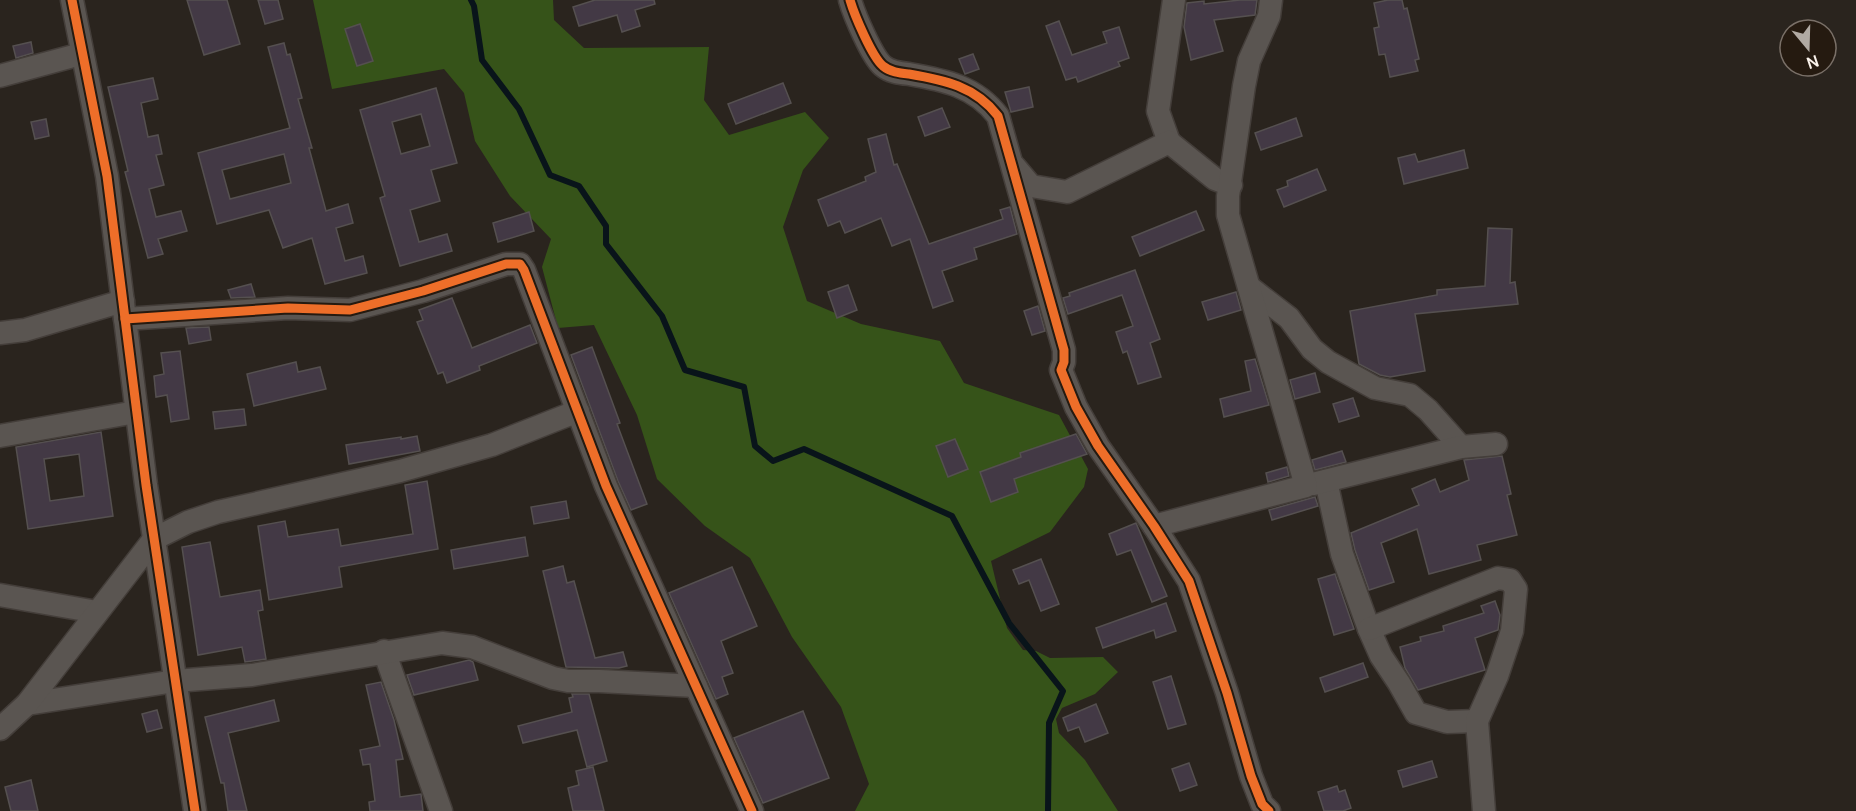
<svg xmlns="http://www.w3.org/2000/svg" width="1856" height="811" viewBox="0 0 1856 811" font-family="Manrope,sans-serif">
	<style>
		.grass { fill: #365319 }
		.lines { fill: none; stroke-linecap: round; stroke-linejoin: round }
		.stream { stroke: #09141a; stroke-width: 6 }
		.building { fill: #433945; stroke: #555050; stroke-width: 1.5; fill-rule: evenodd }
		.minor-casing { stroke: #443e3a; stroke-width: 25 }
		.minor { stroke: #5a5551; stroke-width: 22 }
		.cycleway-casing { stroke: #251a10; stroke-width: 13 }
		.cycleway { stroke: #ee6e29; stroke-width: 9 }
	</style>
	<rect width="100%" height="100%" fill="#2a241e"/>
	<path class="grass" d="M313 0H553L554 20 584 48 709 47 704 100 729 135 805 112 829 138 803 170 783 227 807 301 861 324 940 341 964 383 1059 415 1088 469 1084 487 1050 532 991 561 1007 628 1023 650 1036 651 1050 658 1103 657 1118 672 1095 694 1062 708 1056 719 1059 733 1085 760 1118 811H855L869 784 841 707 792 637 750 558 705 526 657 479 637 415 594 325 558 328 542 267 551 239 510 196 475 141 464 93 444 69 332 89Z"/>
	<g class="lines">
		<path class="stream" d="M471 0 474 6 482 60 519 109 550 175 579 186 606 226V244L662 316 685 370 744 387 755 446 773 461 804 449 952 516 1009 623 1063 691 1049 723 1048 811"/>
	</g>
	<g class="building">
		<path d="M187 0H227L240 44 204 55Z"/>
		<path d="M258 0H278L283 19 265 24Z"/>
		<path d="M595 0H654L655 4 635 10 640 26 622 32 617 15 579 26 573 7Z"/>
		<path d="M1240 0H1257L1255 15 1214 20 1223 51 1191 60 1184 27 1187 3 1204 1V4Z"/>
		<path d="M1388 0H1402L1404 9 1407 8 1419 59 1415 60 1418 71 1390 77 1385 54 1379 55 1374 28 1379 27 1374 3Z"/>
		<path d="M1059 21 1072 55 1107 43 1103 32 1119 27 1129 58 1118 62 1120 66 1078 82 1076 77 1066 80 1046 26Z"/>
		<path d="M360 24 373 61 357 66 345 29Z"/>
		<path d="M31 42 33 53 16 58 13 46Z"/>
		<path d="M284 43 287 55 290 54 302 98 298 99 312 148H309L326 211 348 204 353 223 336 228 345 261 363 256 367 273 325 284 312 238 283 248 269 210 217 224 198 153 290 128 268 47ZM284 154 291 183 230 199 222 170Z"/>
		<path d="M973 54 979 69 965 74 959 59Z"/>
		<path d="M153 78 158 99 141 103 148 137 158 135 162 154 156 155 164 185 149 189 156 217 181 211 187 231 158 239 163 254 148 258 125 172 128 171 108 87Z"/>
		<path d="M783 83 791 103 736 124 728 104Z"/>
		<path d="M1029 87 1033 107 1011 112 1005 92Z"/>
		<path d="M436 88 457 163 431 170 440 201 410 210 419 242 447 234 452 251 400 266 380 198 385 196 360 110ZM421 114 430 146 401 154 392 122Z"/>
		<path d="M942 108 950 127 925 136 918 117Z"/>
		<path d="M1296 118 1302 136 1261 150 1255 133Z"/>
		<path d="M46 119 49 136 35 139 31 122Z"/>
		<path d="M886 134 894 165 897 164 929 244 1003 219 1000 210 1010 207 1017 234 974 248 977 259 942 271 953 301 933 308 910 239 892 246 881 218 845 233 840 221 828 226 818 200 866 181 865 177 876 172 868 139Z"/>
		<path d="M1464 150 1468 168 1404 184 1398 158 1415 154 1418 162Z"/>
		<path d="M1317 169 1326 190 1284 207 1277 190 1288 186 1287 181Z"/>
		<path d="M1196 211 1204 230 1140 256 1132 237Z"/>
		<path d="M529 212 534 231 498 242 493 223Z"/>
		<path d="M1488 228 1512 229 1510 283 1515 282 1518 304 1415 314 1425 371 1390 377 1380 375 1359 364 1350 311 1437 295V290L1485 286Z"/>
		<path d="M1135 270 1160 339 1150 343 1161 377 1138 384 1127 351 1123 353 1116 332 1133 326 1122 295 1068 314 1063 298 1070 296 1069 293Z"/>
		<path d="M251 284 255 297 231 298 228 290Z"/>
		<path d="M848 285 857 310 837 318 828 292Z"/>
		<path d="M1236 292 1241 310 1208 320 1202 302Z"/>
		<path d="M452 298 472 348 530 325 537 343 479 366 480 370 447 383 443 372 438 374 417 322 423 320 419 310Z"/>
		<path d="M1038 306 1045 331 1032 335 1024 311Z"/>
		<path d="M209 327 211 340 189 344 186 328Z"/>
		<path d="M592 347 620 423 617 424 647 504 631 510 618 481 571 355Z"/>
		<path d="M180 351 189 419 171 422 167 395 156 397 154 376 164 374 161 353Z"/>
		<path d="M1255 359 1269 405 1224 417 1220 399 1251 391 1245 361Z"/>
		<path d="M296 362 298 372 320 367 326 389 254 406 247 374Z"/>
		<path d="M1315 373 1320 392 1295 399 1290 380Z"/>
		<path d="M1353 398 1359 416 1339 422 1333 404Z"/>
		<path d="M244 409 246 425 215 429 213 412Z"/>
		<path d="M101 432 113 516 28 529 16 447ZM79 454 84 496 50 501 44 459Z"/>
		<path d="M1076 434 1087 454 1014 479 1018 492 991 502 980 472 1021 457 1020 453Z"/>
		<path d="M417 436 420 451 349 464 346 445 401 437V439Z"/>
		<path d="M955 439 968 469 948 477 936 446Z"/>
		<path d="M1342 451 1346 462 1315 470 1312 460Z"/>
		<path d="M1502 456 1511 494 1507 495 1517 535 1477 545 1481 560 1429 574 1417 529 1381 543 1394 582 1369 590 1355 550 1351 533 1419 505 1412 489 1435 479 1440 492 1469 480 1464 460Z"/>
		<path d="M1287 467 1289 476 1268 482 1266 473Z"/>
		<path d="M427 481 438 549 339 567 342 587 269 600 258 526 285 521 288 537 338 529 341 546 413 534 405 485Z"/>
		<path d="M1315 497 1318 506 1272 520 1269 510Z"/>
		<path d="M566 501 569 518 534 524 531 507Z"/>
		<path d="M1136 523 1167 596 1152 602 1131 550 1117 555 1109 534Z"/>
		<path d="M525 537 528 556 454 569 451 550Z"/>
		<path d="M210 542 220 597 260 590 263 610 258 611 266 659 245 662 242 647 198 655 182 547Z"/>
		<path d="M1041 559 1059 604 1041 611 1029 580 1019 584 1013 570Z"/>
		<path d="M563 566 567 583 574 581 595 658 623 652 627 666 619 668 566 667 543 571Z"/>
		<path d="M732 567 757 626 721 641 733 673 722 677 728 694 716 699 669 593Z"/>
		<path d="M1335 574 1354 629 1334 635 1318 579Z"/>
		<path d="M1495 601 1500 615 1498 630 1475 638 1485 670 1418 690 1405 668 1400 647 1421 641 1420 637 1444 631 1443 626 1484 613 1481 606Z"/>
		<path d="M1166 603 1176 631 1156 638 1154 630 1103 648 1096 628Z"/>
		<path d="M469 660 473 662 478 680 414 695 407 675Z"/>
		<path d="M1363 663 1368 677 1325 692 1320 678Z"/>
		<path d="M1171 676 1186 724 1168 729 1153 682Z"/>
		<path d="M381 682 394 720 403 759 396 760 400 797 421 794 423 811H370L369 802 375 801 370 764 363 765 360 750 380 746 366 685Z"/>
		<path d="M572 694H589L607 761 587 767 577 730 523 743 518 726 572 712 569 698 573 697Z"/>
		<path d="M274 700 279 721 228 733 247 811H228L224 783H221L205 717Z"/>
		<path d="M1096 704 1108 733 1085 742 1079 727 1068 731 1063 718Z"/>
		<path d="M157 710 162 728 147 732 142 714Z"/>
		<path d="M803 711 829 778 763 803 734 738Z"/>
		<path d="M1432 761 1437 777 1403 787 1398 771Z"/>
		<path d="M1189 763 1197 785 1180 791 1172 769Z"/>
		<path d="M593 767 604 811H573L568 788 579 785 576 771Z"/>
		<path d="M31 780 38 811H11L5 787Z"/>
		<path d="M1337 786 1339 792 1345 790 1351 808 1343 811H1324L1318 792Z"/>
	</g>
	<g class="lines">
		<defs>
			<g id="minor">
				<path d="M72 0 107 176 146 485 195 811"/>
				<path d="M850 0C854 14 872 57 883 66 890 72 900 73 909 74 944 80 975 86 998 116L1064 350V362L1061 370 1076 407 1098 446 1154 526 1189 581 1227 693 1251 776 1262 804 1269 811"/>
				<path d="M0 76 81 54"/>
				<path d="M1169 142 1158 111 1174 0"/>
				<path d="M1015 167 1031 186 1067 192 1169 142 1215 179 1231 185"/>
				<path d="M1249 287 1289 318 1312 349 1328 362 1375 388 1410 395 1428 410 1461 447"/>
				<path d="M125 319 288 308 350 310 423 291 506 264H520L524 270 606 486 752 811"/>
				<path d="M0 333 25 330 123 301"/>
				<path d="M0 436 136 412"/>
				<path d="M1326 481 1342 554 1369 629 1381 656 1399 683 1416 713 1447 722 1477 721"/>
				<path d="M1313 484 1461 447 1496 444"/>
				<path d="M1154 526 1306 486 1228 215V196L1244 86 1249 61 1269 16 1271 0"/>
				<path d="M0 595 97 612"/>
				<path d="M1369 629 1498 578 1510 580 1516 589 1512 631 1497 676 1477 721 1484 811"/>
				<path d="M384 651 441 811"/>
				<path d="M27 704 175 681 252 675 442 643 472 647 553 678 568 681H599L696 686"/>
				<path d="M0 729 27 704 154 539 188 522 218 512 400 471 492 445 578 411"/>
			</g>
		</defs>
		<use href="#minor" class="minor-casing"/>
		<use href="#minor" class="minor"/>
		<defs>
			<g id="cycleway">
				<path d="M72 0 107 176 146 485 195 811"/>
				<path d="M850 0C854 14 872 57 883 66 890 72 900 73 909 74 944 80 975 86 998 116L1064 350V362L1061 370 1076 407 1098 446 1154 526 1189 581 1227 693 1251 776 1262 804 1269 811"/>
				<path d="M125 319 288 308 350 310 423 291 506 264H520L524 270 606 486 752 811"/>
			</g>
		</defs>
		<use href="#cycleway" class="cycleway-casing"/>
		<use href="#cycleway" class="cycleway"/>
	</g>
	<g transform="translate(1808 48) rotate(161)"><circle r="28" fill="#251a10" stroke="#7a7068" stroke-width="1.5"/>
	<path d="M0-4.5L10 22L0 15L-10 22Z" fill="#b1aaa3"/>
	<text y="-9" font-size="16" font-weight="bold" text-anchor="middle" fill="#faf2eb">N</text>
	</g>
</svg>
